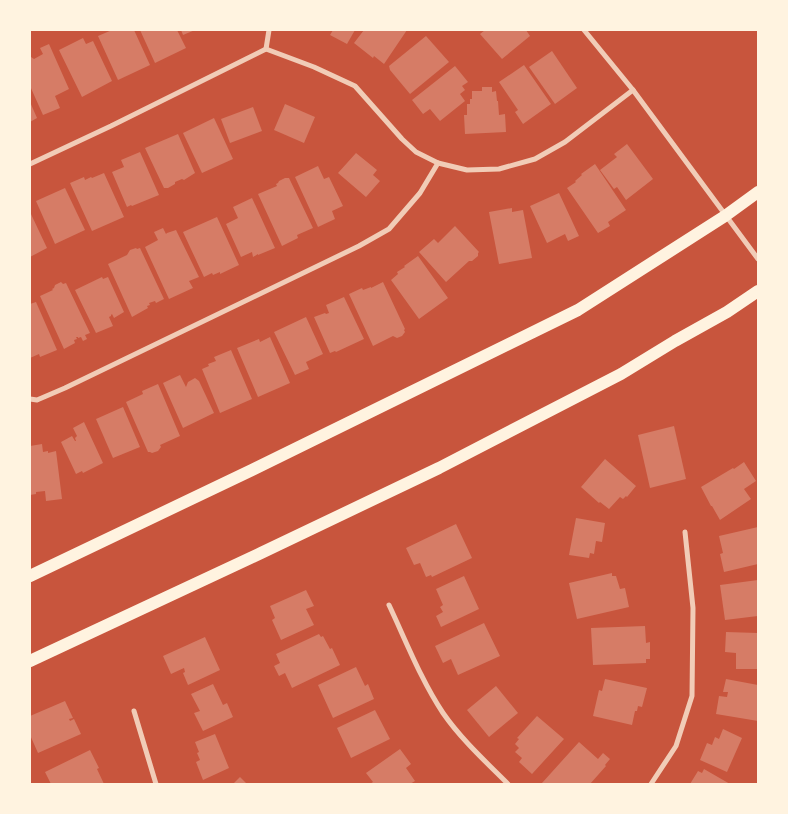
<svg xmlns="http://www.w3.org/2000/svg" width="788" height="814" viewBox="0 0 788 814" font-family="'Work Sans',sans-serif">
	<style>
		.building { fill: #d67c66 }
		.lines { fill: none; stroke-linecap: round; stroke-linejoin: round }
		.minor { stroke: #f1ccb7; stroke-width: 5 }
		.primary { stroke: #fff3e0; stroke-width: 12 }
	</style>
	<rect width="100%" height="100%" fill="#c8553d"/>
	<g class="building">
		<path d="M112 30H134L150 65 118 80 98 36Z"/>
		<path d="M140 30H177L186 48 155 63Z"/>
		<path d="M181 30H195L183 35Z"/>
		<path d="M333 30H355L347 44 330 35Z"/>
		<path d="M364 30H407L384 64 374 56 373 58 354 43Z"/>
		<path d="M485 30H526L530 36 502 59 480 34Z"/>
		<path d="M426 36 449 62 410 94 390 70 389 66Z"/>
		<path d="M83 38 86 44 93 41 112 81 82 97 59 50Z"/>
		<path d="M49 44 69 89 55 96 60 108 43 115 30 86V57H31L34 59 43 54 40 48Z"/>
		<path d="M552 51 577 88 555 104 529 67Z"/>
		<path d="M524 65 551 104 523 124 515 112 518 110 499 82Z"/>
		<path d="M455 66 468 82 462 86 465 90 460 94 465 101 440 121 430 109 423 114 412 100Z"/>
		<path d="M482 87H492V92L496 91 497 101H498L499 115 505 114 506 132 465 134 464 115H467V104H470V99H472V91H482Z"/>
		<path d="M30 102 37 118 30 122Z"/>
		<path d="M285 104 315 117 304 143 274 130Z"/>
		<path d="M253 107 262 131 230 143 221 119Z"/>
		<path d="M214 118 233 159 202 173 183 133Z"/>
		<path d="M178 134 195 173 184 180 182 179 175 182V184L168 188H164L145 148Z"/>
		<path d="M627 144 653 179 626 200 617 187 614 189 600 170 617 157 614 154Z"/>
		<path d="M140 152 159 195 132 206 131 205 127 207 112 172 124 167 121 160Z"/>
		<path d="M356 153 377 170 373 175 380 181 366 197 338 173Z"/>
		<path d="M595 164 626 210 608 222 610 226 598 233 567 188 576 182 575 181 582 175 581 174Z"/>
		<path d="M318 166 324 179 329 177 343 206 332 211 335 219 318 227 295 177Z"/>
		<path d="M104 173 124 217 92 231 70 183 84 177 85 180 91 177 92 178Z"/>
		<path d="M285 178H289L313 228 297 235 298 238 282 246 258 194 277 186 276 184 278 183 279 181Z"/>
		<path d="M65 188 85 230 55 244 36 201Z"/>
		<path d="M559 193 579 236 568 241 565 234 547 243 530 206Z"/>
		<path d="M252 198 275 248 258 255V254L253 257 252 252 241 257 226 224 238 218 233 207Z"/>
		<path d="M512 208V212L523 210 532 258 499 264 489 212Z"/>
		<path d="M30 212 47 248 30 257Z"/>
		<path d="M217 217 239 265 220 274V272L213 275 212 273 204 277 183 232Z"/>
		<path d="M455 226 479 252 478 253V256L472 261H469L446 282 419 252 434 239 438 243Z"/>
		<path d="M163 228 166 234 167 233 176 230 199 277 189 281 193 288 169 299 145 247 158 240 154 232Z"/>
		<path d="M136 248 137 249 140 248 164 299 156 303 155 301 149 303 150 305 147 306 148 308 132 317 108 264 127 255 130 250Z"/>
		<path d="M418 256 448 298 419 319 391 280 398 274 397 272 405 267 404 266Z"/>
		<path d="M102 277 103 279 108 277 124 312 114 318 112 314 111 315V316L109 317 113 326 96 333 75 290Z"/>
		<path d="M61 282 63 284 66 283 90 333 85 335 87 339 83 341 81 337 78 338V337H76L77 339 74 340 75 343 64 349 40 296 53 290 52 289 54 288 55 285Z"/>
		<path d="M383 282 405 329 404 330 405 332 402 336 397 338 393 336 373 346 349 294 362 288 363 290 371 287V288Z"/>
		<path d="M344 297 364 339 336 352 335 351 330 353 314 317 325 313 326 314 329 313 326 305Z"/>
		<path d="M36 302 57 350 40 357 39 354 30 358V304Z"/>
		<path d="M306 317 323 354 306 362 309 369 295 375 274 332Z"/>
		<path d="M270 337 290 383 258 397 237 348 259 339 260 342Z"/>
		<path d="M231 350 252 399 220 413 202 369 209 366 208 364 216 361 214 357Z"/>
		<path d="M180 375 186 387 188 382 195 378 199 381 214 413 183 428 163 383Z"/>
		<path d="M158 384 180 436 160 445 161 447 158 451 152 453 150 452H148L126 402 143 394 142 391Z"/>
		<path d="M123 407 140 447 113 458 96 419Z"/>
		<path d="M84 422 103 463 83 473 82 471 76 474 61 442 72 436 75 441H76L75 438 77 436 73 428Z"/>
		<path d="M674 426 686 479 650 488 638 435Z"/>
		<path d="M42 444 43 452 48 451V453L56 451 62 499 46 501 45 491 36 492V494L30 495V446Z"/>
		<path d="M605 459 636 486 627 497 626 496 623 499 620 497 609 509 600 502 599 503 581 487Z"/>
		<path d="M744 462 756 481 744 489 751 499 720 520 712 506H711L701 487 733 468 734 469Z"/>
		<path d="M576 518 605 523 602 542 596 541 594 554 590 553 589 558 569 555Z"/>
		<path d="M456 524 472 558 432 577 431 575 426 577 420 563 414 565 406 548Z"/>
		<path d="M758 527V564L724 572 720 554 723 553 719 536Z"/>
		<path d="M612 573V576H616L620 589 625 588 629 607 577 619 569 583Z"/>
		<path d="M464 576 479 609 441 627 436 616 443 612 440 607 443 605 436 589Z"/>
		<path d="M758 580V616L725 620 720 585Z"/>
		<path d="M306 590 314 606 306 609 314 625 281 640 272 620 275 618 270 606Z"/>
		<path d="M484 623 500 656 458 675 451 659 443 663 435 646Z"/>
		<path d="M645 626 646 643 650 642V659H646V663L593 665 591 628Z"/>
		<path d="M726 632 758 633V669H736V653L725 652Z"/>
		<path d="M319 634 321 637 323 636 330 649 332 648 340 665 292 688 285 673 279 676 274 666 280 663 276 654Z"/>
		<path d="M205 637 220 670 188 685 183 673 185 672 184 668 171 674 163 656Z"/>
		<path d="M356 667 365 686 368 684 374 699 333 718 318 685Z"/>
		<path d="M605 679 647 688 642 707 638 706 637 711H635L632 725 593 716 599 690 602 691Z"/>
		<path d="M726 679 758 685V721L716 714 719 696 727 697 728 692H723Z"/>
		<path d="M213 684 223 705 227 703 233 717 203 731 194 713 200 711 191 694Z"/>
		<path d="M496 686 518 713 489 737 467 710Z"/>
		<path d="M65 701 73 718 69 719 70 721 74 719 81 734 38 753 30 735V716Z"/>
		<path d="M375 710 390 739 351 758 337 728Z"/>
		<path d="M537 716 564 739 532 774 519 762 522 758 515 752 519 748 515 744 519 739 517 738Z"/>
		<path d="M723 729 742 738 727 772 700 760 707 743 712 745 715 737 719 739Z"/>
		<path d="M215 734 229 768 203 780 196 762 200 760 197 753 199 752 195 742Z"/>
		<path d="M579 742 598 759 603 753 610 759 605 765 606 766 590 784H543L542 783Z"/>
		<path d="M400 749 411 764 406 768 415 781 410 784H370L373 782 366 773Z"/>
		<path d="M90 750 99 768 97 769 104 784H51L45 772Z"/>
		<path d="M704 769 730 784H690L698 771 702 773Z"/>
		<path d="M240 777 247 784H233Z"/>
	</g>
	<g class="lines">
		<g class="minor">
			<path d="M584 30 633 90 758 259"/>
			<path d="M266 49 269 30"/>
			<path d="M30 164 111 126 266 49 314 67 355 86 402 139 416 152 438 163 467 170 499 169 535 159 565 142 633 90"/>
			<path d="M30 399 37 400 65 388 359 246 389 229 420 193 438 163"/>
			<path d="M389 605C406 641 421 680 443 713 461 739 485 761 508 784"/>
			<path d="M134 711 156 784"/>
			<path d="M651 784 676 746 692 696 693 608 685 532"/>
		</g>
		<g class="primary">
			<path d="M30 576 252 470 578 310 725 216 758 192"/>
			<path d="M30 661 261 553 439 468 621 374 675 341 727 312 758 291"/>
		</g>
	</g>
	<rect width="788" height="814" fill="none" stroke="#fff3e0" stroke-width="62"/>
</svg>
